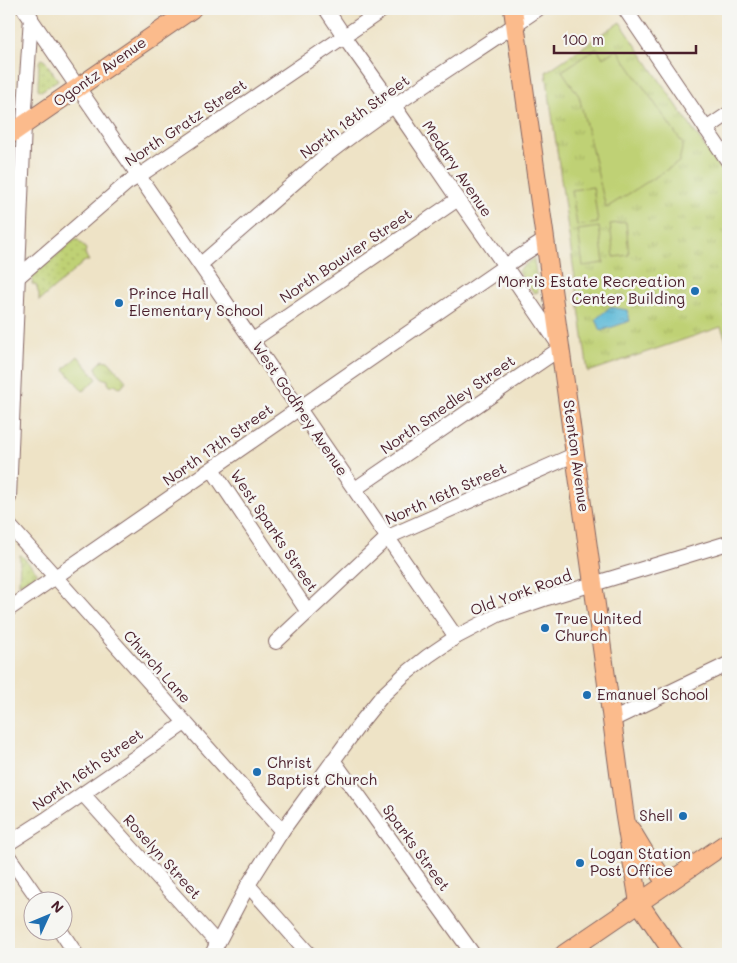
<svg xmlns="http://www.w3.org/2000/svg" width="737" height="963" viewBox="0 0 737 963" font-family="Mali,sans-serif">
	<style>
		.grass { fill: url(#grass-dots); stroke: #847850 }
		.park { fill: url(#park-tufts); stroke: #847850 }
		.pitch { fill: #bfd174; stroke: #847850 }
		.water { fill: url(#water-ripples); stroke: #516b80 }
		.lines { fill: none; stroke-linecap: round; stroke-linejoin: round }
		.minor-casing { stroke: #836461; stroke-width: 16 }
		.major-casing { stroke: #836461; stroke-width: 20 }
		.minor { stroke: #fff; stroke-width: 14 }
		.major { stroke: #fbbb8c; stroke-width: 18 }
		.poi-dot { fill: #1f6fb2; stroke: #f6f6f2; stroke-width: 2 }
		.labels { text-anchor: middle; stroke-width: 5; stroke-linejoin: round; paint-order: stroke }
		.street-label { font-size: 15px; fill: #4a1f2b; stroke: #f6f6f2 }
		.poi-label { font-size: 15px; fill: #4a1f2b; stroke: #f6f6f2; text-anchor: start }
	</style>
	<defs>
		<pattern id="grass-dots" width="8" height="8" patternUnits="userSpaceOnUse" patternTransform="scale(1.25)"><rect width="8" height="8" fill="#bfd174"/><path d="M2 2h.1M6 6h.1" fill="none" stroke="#a6b365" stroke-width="1.8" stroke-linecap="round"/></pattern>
		<pattern id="park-tufts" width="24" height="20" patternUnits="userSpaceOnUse" patternTransform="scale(1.25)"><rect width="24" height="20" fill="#bfd174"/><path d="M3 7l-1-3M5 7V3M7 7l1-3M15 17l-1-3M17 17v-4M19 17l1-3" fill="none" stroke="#a6b365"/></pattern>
		<pattern id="water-ripples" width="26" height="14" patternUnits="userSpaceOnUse" patternTransform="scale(1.25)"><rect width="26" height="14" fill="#58b7d6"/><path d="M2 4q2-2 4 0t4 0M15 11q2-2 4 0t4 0" fill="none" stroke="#4b94ae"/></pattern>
	</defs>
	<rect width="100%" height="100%" fill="#f6f6f2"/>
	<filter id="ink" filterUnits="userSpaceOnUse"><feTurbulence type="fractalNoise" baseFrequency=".02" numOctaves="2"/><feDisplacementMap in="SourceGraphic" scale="10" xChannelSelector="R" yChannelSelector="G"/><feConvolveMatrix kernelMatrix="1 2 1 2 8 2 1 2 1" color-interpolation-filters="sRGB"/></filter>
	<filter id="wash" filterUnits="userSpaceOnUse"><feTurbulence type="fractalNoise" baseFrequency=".0096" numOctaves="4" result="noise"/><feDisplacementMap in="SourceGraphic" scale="20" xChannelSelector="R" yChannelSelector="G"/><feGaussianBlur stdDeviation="1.12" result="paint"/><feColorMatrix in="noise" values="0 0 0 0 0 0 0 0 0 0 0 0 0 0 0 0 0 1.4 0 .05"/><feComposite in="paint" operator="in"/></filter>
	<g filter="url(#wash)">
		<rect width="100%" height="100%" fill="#eee3c6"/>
		<g class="grass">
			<path d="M42 59 45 61 58 80 41 91 38 89 39 63 40 60Z"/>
			<path d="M74 240H78L86 249 85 254 89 261H85L39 301V295L36 285 32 284 33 276Z"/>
			<path d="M534 258 538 292 534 293 518 271Z"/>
			<path d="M20 555H21L37 572V574L19 584Z"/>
		</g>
		<g class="park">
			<path d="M620 22 728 181V345L721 327 588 372 546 72Z"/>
			<path d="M103 360 108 361 126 381 122 386 119 387 115 384 113 386H110L108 383V380C101 379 98 374 96 367Z"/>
		</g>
		<g class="pitch">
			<path d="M597 48 603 58 617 49 683 144 679 162 606 208 579 96 562 71Z"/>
			<path d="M593 187 598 223 577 226 572 190Z"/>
			<path d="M626 222 629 255 614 257 610 224Z"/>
			<path d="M599 227 604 263 583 266 578 230Z"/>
			<path d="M78 356 97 379 83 391 64 369Z"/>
		</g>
		<path class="water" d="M610 307 627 310 630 321 601 331 596 319Z"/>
	</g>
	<g filter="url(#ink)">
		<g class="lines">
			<defs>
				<g id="minor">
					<path d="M24 9C169 217 311 428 456 637"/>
					<path d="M326 9 344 36 394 106 458 199 505 266 561 348 355 489"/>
					<path d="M625 9 728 161"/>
					<path d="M706 129 728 114"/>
					<path d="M201 264 325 156C393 103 467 58 538 9"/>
					<path d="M17 278 127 183 139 176 384 9"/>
					<path d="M253 340 458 199"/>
					<path d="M212 469 308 612"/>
					<path d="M9 498 24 124 31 17"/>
					<path d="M9 525 282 831"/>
					<path d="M9 609 505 266 545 240"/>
					<path d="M276 642 388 537 576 454"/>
					<path d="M612 720 728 664"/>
					<path d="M333 760 473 954"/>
					<path d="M83 794 217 943"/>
					<path d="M9 843 45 820 185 723"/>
					<path d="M9 857 39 900"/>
					<path d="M248 885 309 954"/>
					<path d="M60 930 76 954"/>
					<path d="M212 954 248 885 282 831 362 721 382 696 403 676 428 656 456 637 498 615 547 598 728 543"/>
				</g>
				<g id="major">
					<path d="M513 9 612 720 624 811 639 903 674 954"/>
					<path d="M9 135 192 9"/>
					<path d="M631 830 646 855 667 884"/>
					<path d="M564 954 728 842"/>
				</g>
			</defs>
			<use href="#minor" class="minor-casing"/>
			<use href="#major" class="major-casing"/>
			<use href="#minor" class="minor"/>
			<use href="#major" class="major"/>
		</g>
	</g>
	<g class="poi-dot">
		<circle cx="695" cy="291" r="5"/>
		<circle cx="119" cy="303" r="5"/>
		<circle cx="545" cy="628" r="5"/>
		<circle cx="587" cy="695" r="5"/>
		<circle cx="257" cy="772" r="5"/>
		<circle cx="683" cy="816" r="5"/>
		<circle cx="580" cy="863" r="5"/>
	</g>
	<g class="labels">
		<g class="street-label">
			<text transform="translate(100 72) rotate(-35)" y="5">Ogontz Avenue</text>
			<text transform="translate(355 117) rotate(-36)" y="5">North 18th Street</text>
			<text transform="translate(186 123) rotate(-34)" y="5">North Gratz Street</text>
			<text transform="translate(457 169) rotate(56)" y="5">Medary Avenue</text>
			<text transform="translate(346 256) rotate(-34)" y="5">North Bouvier Street</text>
			<text transform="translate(448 405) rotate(-35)" y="5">North Smedley Street</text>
			<text transform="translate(300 409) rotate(56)" y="5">West Godfrey Avenue</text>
			<text transform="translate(218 445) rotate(-35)" y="5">North 17th Street</text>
			<text transform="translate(576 456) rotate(82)" y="5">Stenton Avenue</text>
			<text transform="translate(446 494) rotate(-24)" y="5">North 16th Street</text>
			<text transform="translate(274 531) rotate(56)" y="5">West Sparks Street</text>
			<text transform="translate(521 593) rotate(-20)" y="5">Old York Road</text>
			<text transform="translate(157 667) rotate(48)" y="5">Church Lane</text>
			<text transform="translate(88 770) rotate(-35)" y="5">North 16th Street</text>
			<text transform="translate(416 848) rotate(54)" y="5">Sparks Street</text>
			<text transform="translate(162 857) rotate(48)" y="5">Roselyn Street</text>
		</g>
		<g class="poi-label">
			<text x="685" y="287" text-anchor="end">Morris Estate Recreation<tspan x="685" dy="17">Center Building</tspan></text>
			<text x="129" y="299">Prince Hall<tspan x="129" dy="17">Elementary School</tspan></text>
			<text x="555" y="624">True United<tspan x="555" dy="17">Church</tspan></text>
			<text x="597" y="700">Emanuel School</text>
			<text x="267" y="768">Christ<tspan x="267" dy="17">Baptist Church</tspan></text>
			<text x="673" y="821" text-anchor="end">Shell</text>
			<text x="590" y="859">Logan Station<tspan x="590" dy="17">Post Office</tspan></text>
		</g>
	</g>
	<rect width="737" height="963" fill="none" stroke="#f6f6f2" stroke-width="30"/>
	<g transform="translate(48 916) rotate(46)"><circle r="24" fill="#f6f6f2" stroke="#b1a0a2"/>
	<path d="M0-4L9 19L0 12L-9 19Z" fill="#1f6fb2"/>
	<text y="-8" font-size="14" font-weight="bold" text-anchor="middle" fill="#4a1f2b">N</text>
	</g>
	<path d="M554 45v8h142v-8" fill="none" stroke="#4a1f2b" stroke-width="2.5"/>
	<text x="562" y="45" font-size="15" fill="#4a1f2b" stroke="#f6f6f2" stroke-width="4" paint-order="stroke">100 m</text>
</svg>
